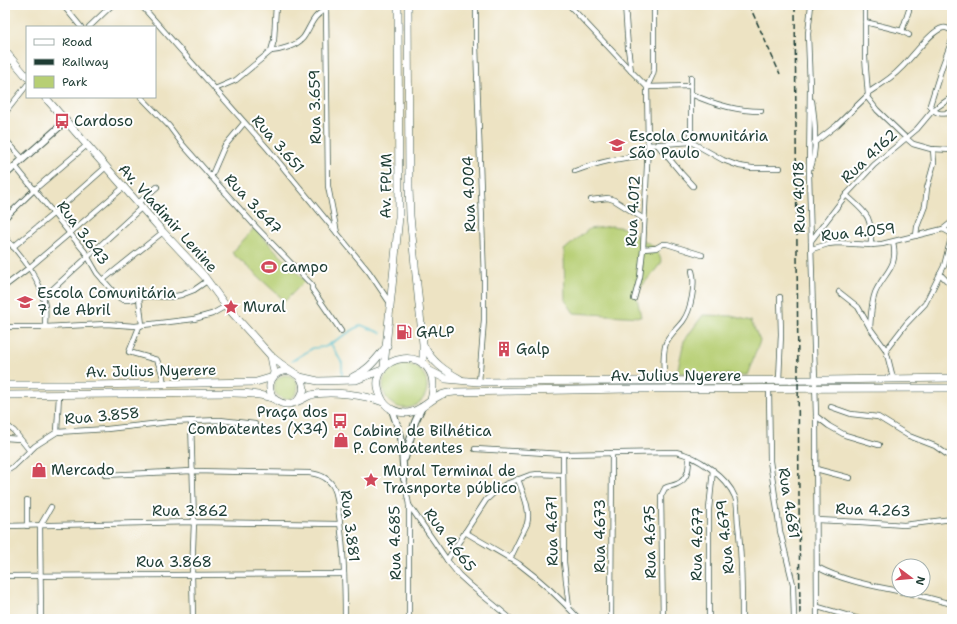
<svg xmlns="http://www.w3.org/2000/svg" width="957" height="624" viewBox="0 0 957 624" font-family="'Shantell Sans',sans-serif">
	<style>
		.green { fill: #b7cf74; stroke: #6b8654 }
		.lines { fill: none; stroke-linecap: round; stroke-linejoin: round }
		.stream { stroke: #51bdca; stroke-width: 1.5 }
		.minor-casing { stroke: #3e5649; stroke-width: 6 }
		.tertiary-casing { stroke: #3e5649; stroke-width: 8 }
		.secondary-casing { stroke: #3e5649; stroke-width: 8 }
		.minor { stroke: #fff; stroke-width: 4.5 }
		.tertiary { stroke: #fff; stroke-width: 6 }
		.secondary { stroke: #fff; stroke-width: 7 }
		.rail { stroke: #1f3d34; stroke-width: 1.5; stroke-dasharray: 6 3; stroke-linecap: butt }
		.labels { text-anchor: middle; stroke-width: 4; stroke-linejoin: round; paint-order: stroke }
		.street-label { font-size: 15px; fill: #1f3d34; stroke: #fff }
		.poi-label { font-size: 15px; fill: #1f3d34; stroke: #fff; text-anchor: start }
	</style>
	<rect width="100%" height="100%" fill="#fff"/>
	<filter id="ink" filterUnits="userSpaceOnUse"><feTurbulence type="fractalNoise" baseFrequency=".025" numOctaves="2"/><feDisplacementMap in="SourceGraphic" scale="8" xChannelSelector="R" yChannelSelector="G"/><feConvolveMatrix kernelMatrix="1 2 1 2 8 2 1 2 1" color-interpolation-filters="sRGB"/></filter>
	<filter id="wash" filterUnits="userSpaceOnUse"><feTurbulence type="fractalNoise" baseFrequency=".012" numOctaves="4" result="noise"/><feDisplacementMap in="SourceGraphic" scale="16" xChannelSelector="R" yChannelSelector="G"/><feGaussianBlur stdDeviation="0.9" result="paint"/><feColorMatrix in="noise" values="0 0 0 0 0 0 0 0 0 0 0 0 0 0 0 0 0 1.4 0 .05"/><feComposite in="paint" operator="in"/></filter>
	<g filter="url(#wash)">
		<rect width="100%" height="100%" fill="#ede3c3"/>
		<g class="green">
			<path d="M612 226 624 228 656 248 662 262 636 293 641 317 574 313 565 300 564 250 589 229Z"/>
			<path d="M254 228 305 281 285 301 232 253Z"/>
			<path d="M703 315 731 316 751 321 760 341 747 375 677 373 684 341Z"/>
			<circle cx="405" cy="386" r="22"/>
			<circle cx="286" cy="387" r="12"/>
		</g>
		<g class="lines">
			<g class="stream">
				<path d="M331 344 342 363V376"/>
				<path d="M292 361 313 348 325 347 361 325 381 333"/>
			</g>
		</g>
	</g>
	<g filter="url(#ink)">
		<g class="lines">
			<defs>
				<g id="minor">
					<path d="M63 5 81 27"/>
					<path d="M141 5 268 149 369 272 390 303"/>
					<path d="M326 5 328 186 337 233"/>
					<path d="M476 5V45L484 279V320L479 382"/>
					<path d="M569 5 631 71"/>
					<path d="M625 5 628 48 631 71 647 87 691 86"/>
					<path d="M811 5 808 34 810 87 809 173 816 416 817 619"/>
					<path d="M865 22 902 31 909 35"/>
					<path d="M89 27 112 5"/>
					<path d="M902 31 909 10"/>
					<path d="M952 40 942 67 930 105C935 115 942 114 952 113"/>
					<path d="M271 51C281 50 296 46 303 38 311 27 312 15 326 10"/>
					<path d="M5 67 12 58"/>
					<path d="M691 77V142"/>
					<path d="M215 89 236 80 271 51 274 40 276 5"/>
					<path d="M869 92C880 85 892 78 901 68 911 59 931 30 943 28 946 27 949 29 952 31"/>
					<path d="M691 94C713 104 737 111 761 111"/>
					<path d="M141 97 169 126 183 145 256 227 312 285V289L341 331"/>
					<path d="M867 97 877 110 906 138 913 144 931 149 952 150"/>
					<path d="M5 113 27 85"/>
					<path d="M5 139 23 159"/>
					<path d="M814 143 837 125 868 95 865 57V5"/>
					<path d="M657 144 681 173 693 186"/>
					<path d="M648 145 691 142 723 160 739 166 752 168H780"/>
					<path d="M15 166 85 252 97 273 118 297 123 300H129L148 296 170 297 181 295 194 290 207 281"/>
					<path d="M811 167C818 147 815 121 812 101"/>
					<path d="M575 171C602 161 620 158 648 155"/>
					<path d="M211 177 224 147 244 123"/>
					<path d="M846 195C867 214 872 215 871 245"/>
					<path d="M591 200 608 198 614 200 644 219"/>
					<path d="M138 203 157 187"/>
					<path d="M5 218 34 190 87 145"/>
					<path d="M943 229 952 222"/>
					<path d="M916 236 917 227 925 206 927 188 934 163 933 149"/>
					<path d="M5 237C22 257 41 278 45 306 46 313 45 320 45 327"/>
					<path d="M811 241 846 195 874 165 917 129 933 110 952 97"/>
					<path d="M13 247 53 214 106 167"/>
					<path d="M643 249 656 248 663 244H667L702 255"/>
					<path d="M812 249 828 244 837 243 871 245 882 244 943 229 952 234 944 266 925 304 906 324 886 350"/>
					<path d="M940 274 952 286"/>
					<path d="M103 280 163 232"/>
					<path d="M5 286 30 267 124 187"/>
					<path d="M839 292 858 307 870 328 886 350 893 378"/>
					<path d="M43 298 141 208"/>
					<path d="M139 298 142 325 139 327 129 352 157 360 162 373 164 384"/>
					<path d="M634 299 640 277 643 249 648 145 647 87 653 74 654 69V5"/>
					<path d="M5 327H45L106 324 135 326 194 319 212 314 226 306"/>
					<path d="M870 328C871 316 871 304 875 293 884 272 899 268 893 242"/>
					<path d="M664 380C664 368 662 354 666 343 669 335 678 328 683 321 691 310 696 284 692 271"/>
					<path d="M779 380 781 334 780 297"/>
					<path d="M769 389 770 461 780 531 793 584 794 619"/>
					<path d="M831 407 851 414 878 417 909 436 935 446 952 458"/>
					<path d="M816 416 829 426 845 435 879 445"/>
					<path d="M191 421 194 522 192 574 193 619"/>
					<path d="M5 424 14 431 30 451"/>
					<path d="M57 432 59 395"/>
					<path d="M5 438 19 439"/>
					<path d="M475 449 563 454 676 452C697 456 727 477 735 497 738 505 737 516 738 524 742 556 742 587 742 619"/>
					<path d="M563 454 564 562 569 608"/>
					<path d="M816 469 850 478"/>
					<path d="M5 472 13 467 35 446 57 432 107 429 170 422 220 420 255 424"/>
					<path d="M105 475 192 471 309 473C320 474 329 478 334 488 338 496 338 506 339 515 344 549 345 584 345 619"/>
					<path d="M404 479 409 505V619"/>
					<path d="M27 500V526"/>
					<path d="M409 505 447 560 459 575 470 585 511 619"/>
					<path d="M817 520 860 522 904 525 952 519"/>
					<path d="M5 526 194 522 340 524"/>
					<path d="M40 526 41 619"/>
					<path d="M40 526 51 507"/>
					<path d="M465 532C483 543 502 553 519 564 539 579 562 600 579 619"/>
					<path d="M510 559 527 524C531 509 523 494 518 479"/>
					<path d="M447 560 486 500 497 490 506 484 530 475 538 474 562 475"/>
					<path d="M817 567C843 581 874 586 903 592 920 595 936 600 952 604"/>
					<path d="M5 576 344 574"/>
					<path d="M818 607 859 619"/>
					<path d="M611 619 612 453"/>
					<path d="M663 619 661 496 665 488C669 486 673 486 677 484 689 479 689 466 689 456"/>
					<path d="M709 619V509L713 470"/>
					<path d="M949 619 952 609"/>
				</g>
				<g id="tertiary">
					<path d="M5 175 66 121"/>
					<path d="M392 410 401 436 404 479"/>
					<path d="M405 458 415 422 422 407"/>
				</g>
				<g id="secondary">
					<path d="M408 5 409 187 410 216 423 344V364"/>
					<path d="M5 51 27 77"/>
					<path d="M45 97 163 232 204 276 226 306 271 356 281 364 300 377 318 381 356 380 382 370"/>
					<path d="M424 346C432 362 445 371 460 379"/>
					<path d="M271 356 274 372 273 376"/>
					<path d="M384 367 399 217 398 5"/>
					<path d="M430 371 446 379 479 382 826 380 952 378"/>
					<path d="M353 377C369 370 376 359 387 346"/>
					<path d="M5 385H91L256 382 273 377"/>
					<path d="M5 395 233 393C246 393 259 394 272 398 277 400 280 404 286 404 295 405 303 398 311 395 330 390 365 395 383 402"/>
					<path d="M274 399C264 385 273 369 290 371"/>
					<path d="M298 400C305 393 305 385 300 377"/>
					<path d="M431 400C447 338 358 352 382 399 386 408 396 413 407 413 420 412 428 401 439 396 443 393 449 393 454 392L628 389 952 388"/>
				</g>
			</defs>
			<use href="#minor" class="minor-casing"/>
			<use href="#tertiary" class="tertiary-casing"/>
			<use href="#secondary" class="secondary-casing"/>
			<use href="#minor" class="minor"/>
			<use href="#tertiary" class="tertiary"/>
			<use href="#secondary" class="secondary"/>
			<g class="rail">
				<path d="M749 5 755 18 780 74"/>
				<path d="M795 5 800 619"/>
			</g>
		</g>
	</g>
	<defs>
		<symbol id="bus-bare" viewBox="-9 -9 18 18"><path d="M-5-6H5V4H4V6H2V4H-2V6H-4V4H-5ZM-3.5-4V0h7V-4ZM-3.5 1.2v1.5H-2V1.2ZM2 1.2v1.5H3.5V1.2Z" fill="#d1495b" stroke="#fff" stroke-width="2.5" paint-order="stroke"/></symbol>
		<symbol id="school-bare" viewBox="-9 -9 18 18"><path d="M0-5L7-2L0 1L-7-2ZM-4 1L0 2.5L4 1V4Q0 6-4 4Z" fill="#d1495b" stroke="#fff" stroke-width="2.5" paint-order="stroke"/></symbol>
		<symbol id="stadium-bare" viewBox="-9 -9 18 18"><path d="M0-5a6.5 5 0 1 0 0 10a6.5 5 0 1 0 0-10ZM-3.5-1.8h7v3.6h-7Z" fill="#d1495b" stroke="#fff" stroke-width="2.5" paint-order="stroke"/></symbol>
		<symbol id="sight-bare" viewBox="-9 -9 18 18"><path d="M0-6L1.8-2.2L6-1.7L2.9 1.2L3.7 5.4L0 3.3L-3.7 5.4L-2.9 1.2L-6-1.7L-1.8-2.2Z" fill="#d1495b" stroke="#fff" stroke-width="2.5" paint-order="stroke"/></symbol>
		<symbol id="fuel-bare" viewBox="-9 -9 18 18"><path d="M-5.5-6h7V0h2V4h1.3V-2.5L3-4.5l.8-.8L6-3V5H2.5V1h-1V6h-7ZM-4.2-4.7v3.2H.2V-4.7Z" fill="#d1495b" stroke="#fff" stroke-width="2.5" paint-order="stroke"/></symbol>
		<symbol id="building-bare" viewBox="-9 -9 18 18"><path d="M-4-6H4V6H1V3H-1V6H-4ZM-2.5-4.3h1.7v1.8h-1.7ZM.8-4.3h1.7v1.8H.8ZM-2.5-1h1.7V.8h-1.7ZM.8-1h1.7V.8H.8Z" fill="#d1495b" stroke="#fff" stroke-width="2.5" paint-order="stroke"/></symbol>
		<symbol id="shop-bare" viewBox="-9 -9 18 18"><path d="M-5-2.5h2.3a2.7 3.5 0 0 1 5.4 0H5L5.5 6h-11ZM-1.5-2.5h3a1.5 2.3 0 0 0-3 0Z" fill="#d1495b" stroke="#fff" stroke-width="2.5" paint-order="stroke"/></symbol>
	</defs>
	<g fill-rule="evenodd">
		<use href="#bus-bare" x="51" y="110" width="22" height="22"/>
		<use href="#school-bare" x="606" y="134" width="22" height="22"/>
		<use href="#stadium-bare" x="258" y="256" width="22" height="22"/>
		<use href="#school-bare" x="14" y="291" width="22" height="22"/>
		<use href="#sight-bare" x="220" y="296" width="22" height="22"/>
		<use href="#fuel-bare" x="393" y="321" width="22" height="22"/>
		<use href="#building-bare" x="493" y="338" width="22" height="22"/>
		<use href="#bus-bare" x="329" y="410" width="22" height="22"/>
		<use href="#shop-bare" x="330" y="429" width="22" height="22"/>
		<use href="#shop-bare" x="28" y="459" width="22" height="22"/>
		<use href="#sight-bare" x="360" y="469" width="22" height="22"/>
	</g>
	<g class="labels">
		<g class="street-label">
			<text transform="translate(315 107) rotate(-91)" y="5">Rua 3.659</text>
			<text transform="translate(278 144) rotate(49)" y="5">Rua 3.651</text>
			<text transform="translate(869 156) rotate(-43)" y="5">Rua 4.162</text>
			<text transform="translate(386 186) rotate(-89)" y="5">Av. FPLM</text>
			<text transform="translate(469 194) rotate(-92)" y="5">Rua 4.004</text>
			<text transform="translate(799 197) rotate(-91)" y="5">Rua 4.018</text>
			<text transform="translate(253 204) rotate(47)" y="5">Rua 3.647</text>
			<text transform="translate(633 211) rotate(-87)" y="5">Rua 4.012</text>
			<text transform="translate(168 218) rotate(48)" y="5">Av. Vladimir Lenine</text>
			<text transform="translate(858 232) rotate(-6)" y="5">Rua 4.059</text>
			<text transform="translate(83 233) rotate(53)" y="5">Rua 3.643</text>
			<text transform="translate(151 371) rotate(-1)" y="5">Av. Julius Nyerere</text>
			<text x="676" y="381">Av. Julius Nyerere</text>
			<text transform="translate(102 416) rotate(-5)" y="5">Rua 3.858</text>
			<text transform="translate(789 503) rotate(81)" y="5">Rua 4.681</text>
			<text transform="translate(873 510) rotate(2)" y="5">Rua 4.263</text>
			<text x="190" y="516">Rua 3.862</text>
			<text transform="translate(350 526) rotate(83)" y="5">Rua 3.881</text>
			<text transform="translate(552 531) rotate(-91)" y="5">Rua 4.671</text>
			<text transform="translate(600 536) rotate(-90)" y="5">Rua 4.673</text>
			<text transform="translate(725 537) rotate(-96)" y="5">Rua 4.679</text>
			<text transform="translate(450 540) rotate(53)" y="5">Rua 4.665</text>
			<text transform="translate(650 542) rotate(-91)" y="5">Rua 4.675</text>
			<text transform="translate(395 543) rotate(-91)" y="5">Rua 4.685</text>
			<text transform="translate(697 544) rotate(-89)" y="5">Rua 4.677</text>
			<text x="174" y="567">Rua 3.868</text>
		</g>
		<g class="poi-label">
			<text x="74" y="126">Cardoso</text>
			<text x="629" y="141">Escola Comunitária<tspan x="629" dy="17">São Paulo</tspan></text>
			<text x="281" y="272">campo</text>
			<text x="37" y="298">Escola Comunitária<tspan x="37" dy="17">7 de Abril</tspan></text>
			<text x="243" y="312">Mural</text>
			<text x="416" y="337">GALP</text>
			<text x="516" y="354">Galp</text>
			<text x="328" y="417" text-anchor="end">Praça dos<tspan x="328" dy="17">Combatentes (X34)</tspan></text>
			<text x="353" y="436">Cabine de Bilhética<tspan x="353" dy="17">P. Combatentes</tspan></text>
			<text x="51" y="475">Mercado</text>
			<text x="383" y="476">Mural Terminal de<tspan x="383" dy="17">Trasnporte público</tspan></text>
		</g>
	</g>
	<rect width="957" height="624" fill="none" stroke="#fff" stroke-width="20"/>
	<rect x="26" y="26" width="130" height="72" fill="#ffffff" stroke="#a5b1ae"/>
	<rect x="34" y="39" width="20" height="6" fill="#ffffff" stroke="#a5b1ae"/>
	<text x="62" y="46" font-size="12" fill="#1f3d34">Road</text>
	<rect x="34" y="59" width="20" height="6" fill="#1f3d34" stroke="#a5b1ae"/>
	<text x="62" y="66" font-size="12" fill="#1f3d34">Railway</text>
	<rect x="34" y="76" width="20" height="12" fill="#b7cf74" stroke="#a5b1ae"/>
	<text x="62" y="86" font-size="12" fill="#1f3d34">Park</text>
	<g transform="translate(911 578) rotate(106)"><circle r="19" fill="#ffffff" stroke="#a5b1ae"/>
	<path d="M0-3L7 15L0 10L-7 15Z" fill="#d1495b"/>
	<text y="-6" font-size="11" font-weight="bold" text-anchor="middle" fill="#1f3d34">N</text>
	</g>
</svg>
